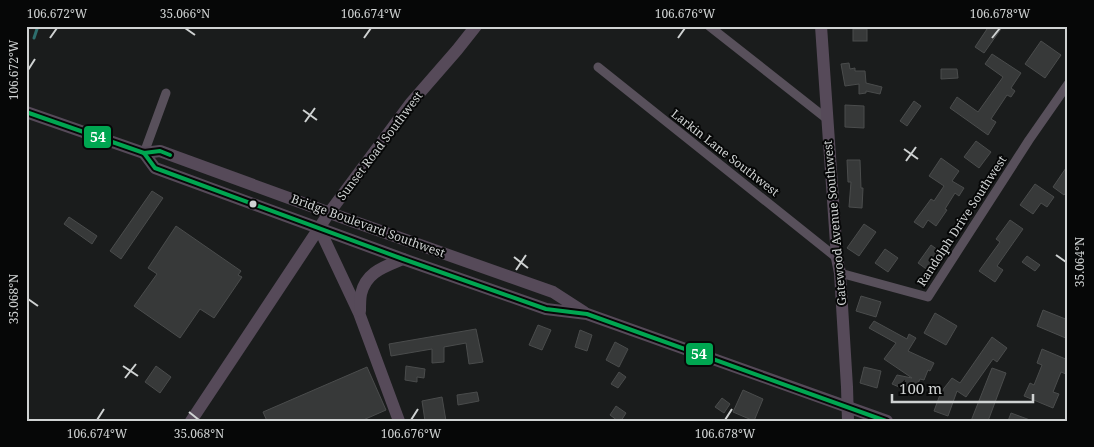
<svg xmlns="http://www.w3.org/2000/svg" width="1094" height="447" viewBox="0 0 1094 447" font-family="'Noto Serif',serif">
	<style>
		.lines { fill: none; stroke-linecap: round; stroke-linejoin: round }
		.stream { stroke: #2d6e6d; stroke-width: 3 }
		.building { fill: #373939; stroke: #4a4c4c }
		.street { stroke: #58505b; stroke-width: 9 }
		.secondary { stroke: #564a59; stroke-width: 12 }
		.bus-1-casing { stroke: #060707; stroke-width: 8 }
		.bus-1 { stroke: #00a651; stroke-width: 4 }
		.ticks { fill: none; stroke: #cfd2d2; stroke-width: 2 }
		.bus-dot { fill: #cfd2d2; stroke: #060707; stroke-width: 2 }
		.labels { text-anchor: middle; stroke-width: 4; stroke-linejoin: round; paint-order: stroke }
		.street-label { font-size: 12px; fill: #cfd2d2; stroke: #060707 }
		.line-badge { stroke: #060707; stroke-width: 2 }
		.badge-label { font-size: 14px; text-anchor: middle; font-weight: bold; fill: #fff }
		.neatline { fill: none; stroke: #cfd2d2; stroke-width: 2 }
		.ticks-label { font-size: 12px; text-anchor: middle; fill: #cfd2d2 }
	</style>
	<rect width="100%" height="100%" fill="#1a1c1c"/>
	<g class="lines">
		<path class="stream" d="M34 38 38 26"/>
	</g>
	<g class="building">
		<path d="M989 26H1003L984 53 975 47Z"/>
		<rect x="853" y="29" width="14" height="12"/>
		<path d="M1041 41 1061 55 1045 78 1025 64Z"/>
		<path d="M992 54 1021 73 1011 88 1015 91 1011 97 1007 95 991 119 996 122 988 135 950 108 957 97 978 112 1003 77 985 64Z"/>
		<path d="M849 63 850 69 855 68V71H865L866 83 882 87 880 94 866 91V93L859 94V84L845 86 841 64Z"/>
		<path d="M941 69H957L958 78 941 79Z"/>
		<path d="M914 101 921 106 907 126 900 121Z"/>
		<path d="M845 105 864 106V128L845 127Z"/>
		<path d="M976 141 991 152 979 168 964 157Z"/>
		<path d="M941 158 959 171 952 181 964 188 959 196 955 193 945 209 947 210 936 226 928 220 923 228 914 222 931 199 934 201 944 186 929 176Z"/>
		<path d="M847 160H860L861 188H863L862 208 849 207 851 182H848Z"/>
		<path d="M1068 165V190L1064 195 1053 187Z"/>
		<path d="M1035 184 1054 197 1047 207 1041 203 1033 214 1020 205Z"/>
		<path d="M152 191 163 198 121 259 110 251Z"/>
		<path d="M69 217 97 236 92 244 64 224Z"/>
		<path d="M1010 220 1023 229 997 266 1003 270 995 282 979 271 1000 242 996 239Z"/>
		<path d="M864 224 876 232 859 256 847 248Z"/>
		<path d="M176 226 241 271 238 275 242 277 214 318 200 309 180 338 134 306 157 274 148 268Z"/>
		<path d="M931 245 942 253 929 271 918 263Z"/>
		<path d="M885 249 898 258 888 272 875 263Z"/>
		<path d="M1027 256 1040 265 1035 271 1022 262Z"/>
		<path d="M861 296 881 302 876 317 856 311Z"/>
		<path d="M1043 310 1068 320V339L1037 326Z"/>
		<path d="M935 313 957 326 946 345 924 333Z"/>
		<path d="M874 321 907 339 909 334 916 338 908 351 934 363 930 371 928 370 924 380 920 379 913 393 892 384 897 375 912 378 884 359 896 343 869 328Z"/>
		<path d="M538 325 551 330 542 350 529 345Z"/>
		<path d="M476 329 483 362 469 364 466 343 444 347V362L432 363V349L391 356 389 344Z"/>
		<path d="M580 330 592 335 587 351 575 347Z"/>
		<path d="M992 337 1007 348 997 362 993 359 966 397 957 391 948 416 934 411 941 392 952 378 960 383Z"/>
		<path d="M615 342 628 349 619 367 606 360Z"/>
		<path d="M1042 349 1068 360V369L1066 374 1061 372 1053 392 1059 394 1053 408 1024 396 1030 383 1034 385 1042 365 1037 363Z"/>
		<path d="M156 366 171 377 160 393 145 382Z"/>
		<path d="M406 366 425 369 424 378 417 377V382L405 380Z"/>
		<path d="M367 367 386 410 361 421H267L263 412Z"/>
		<path d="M864 367 881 371 877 388 860 383Z"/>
		<path d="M992 368 1006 373 988 421H971Z"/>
		<path d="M619 372 626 377 618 388 611 384Z"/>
		<path d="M743 390 763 399 754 421 733 412Z"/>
		<path d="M477 392 479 401 458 405 457 395Z"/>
		<path d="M442 397 446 421H425L422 401Z"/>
		<path d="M722 398 730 404 724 413 715 407Z"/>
		<path d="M616 406 626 413 621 421H618L610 415Z"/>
		<path d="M1011 413 1030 420V421H1008Z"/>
	</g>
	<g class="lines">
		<g class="street">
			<path d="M709 26 827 119"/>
			<path d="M598 67 837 258"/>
			<path d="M144 153 166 93"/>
			<path d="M840 273 928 297 1029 140 1068 84"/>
		</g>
		<g class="secondary">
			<path d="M821 26 837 258 840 273 847 387 848 421"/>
			<path d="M26 112 144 153 160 151 352 221 553 292 584 312"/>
			<path d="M144 153 155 168 403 259 546 309 587 314 887 421"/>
			<path d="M319 228 359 313 399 421"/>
			<path d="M360 311C360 306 360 299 361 294 366 272 384 267 403 259"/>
			<path d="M191 421 329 213 410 104 457 50 476 26"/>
		</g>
		<defs>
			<g id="bus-1">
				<path d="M26 112 144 153 160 151 170 155"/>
				<path d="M144 153 155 168 403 259 546 309 587 314 886 421"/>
			</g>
		</defs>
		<use href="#bus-1" class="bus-1-casing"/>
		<use href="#bus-1" class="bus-1"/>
	</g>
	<path class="ticks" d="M185 28 195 35M50 38 57 28M364 38 371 28M678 38 685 28M992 38 1000 28M28 70 35 59M303 110 317 120M305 122 315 108M904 149 918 159M906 161 916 147M1056 255 1066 262M514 257 528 268M516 270 526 255M28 299 38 306M123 366 138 376M125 378 136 364M189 412 199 420M97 420 104 409M411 420 418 409M725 420 732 409"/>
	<circle class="bus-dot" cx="253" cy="204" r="4.5"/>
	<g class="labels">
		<g class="street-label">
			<text transform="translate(380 146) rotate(-53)" y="4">Sunset Road Southwest</text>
			<text transform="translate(725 153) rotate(38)" y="4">Larkin Lane Southwest</text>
			<text transform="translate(962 221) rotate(-57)" y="4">Randolph Drive Southwest</text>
			<text transform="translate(835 223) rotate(-95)" y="4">Gatewood Avenue Southwest</text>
			<text transform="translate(368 226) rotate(20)" y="4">Bridge Boulevard Southwest</text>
		</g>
	</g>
	<g class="line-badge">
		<rect x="83" y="125" width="29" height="24" rx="5" fill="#00a651"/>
		<rect x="685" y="342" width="29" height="24" rx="5" fill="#00a651"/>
	</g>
	<g class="badge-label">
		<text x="98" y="142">54</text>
		<text x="699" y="359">54</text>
	</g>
	<rect width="1094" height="447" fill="none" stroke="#060707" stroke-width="55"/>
	<path d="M892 394v8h141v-8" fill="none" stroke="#cfd2d2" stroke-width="2.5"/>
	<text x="899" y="394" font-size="15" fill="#cfd2d2" stroke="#060707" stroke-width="4" paint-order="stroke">100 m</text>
	<rect x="28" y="28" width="1038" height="392" class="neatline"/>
	<g class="ticks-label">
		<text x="57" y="18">106.672°W</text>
		<text x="185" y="18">35.066°N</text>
		<text x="371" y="18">106.674°W</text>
		<text x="685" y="18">106.676°W</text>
		<text x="1000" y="18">106.678°W</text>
		<text transform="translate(14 70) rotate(-90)" y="4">106.672°W</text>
		<text transform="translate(1080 262) rotate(-90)" y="4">35.064°N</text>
		<text transform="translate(14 299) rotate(-90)" y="4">35.068°N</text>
		<text x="97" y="438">106.674°W</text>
		<text x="199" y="438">35.068°N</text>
		<text x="411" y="438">106.676°W</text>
		<text x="725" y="438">106.678°W</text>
	</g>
</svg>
